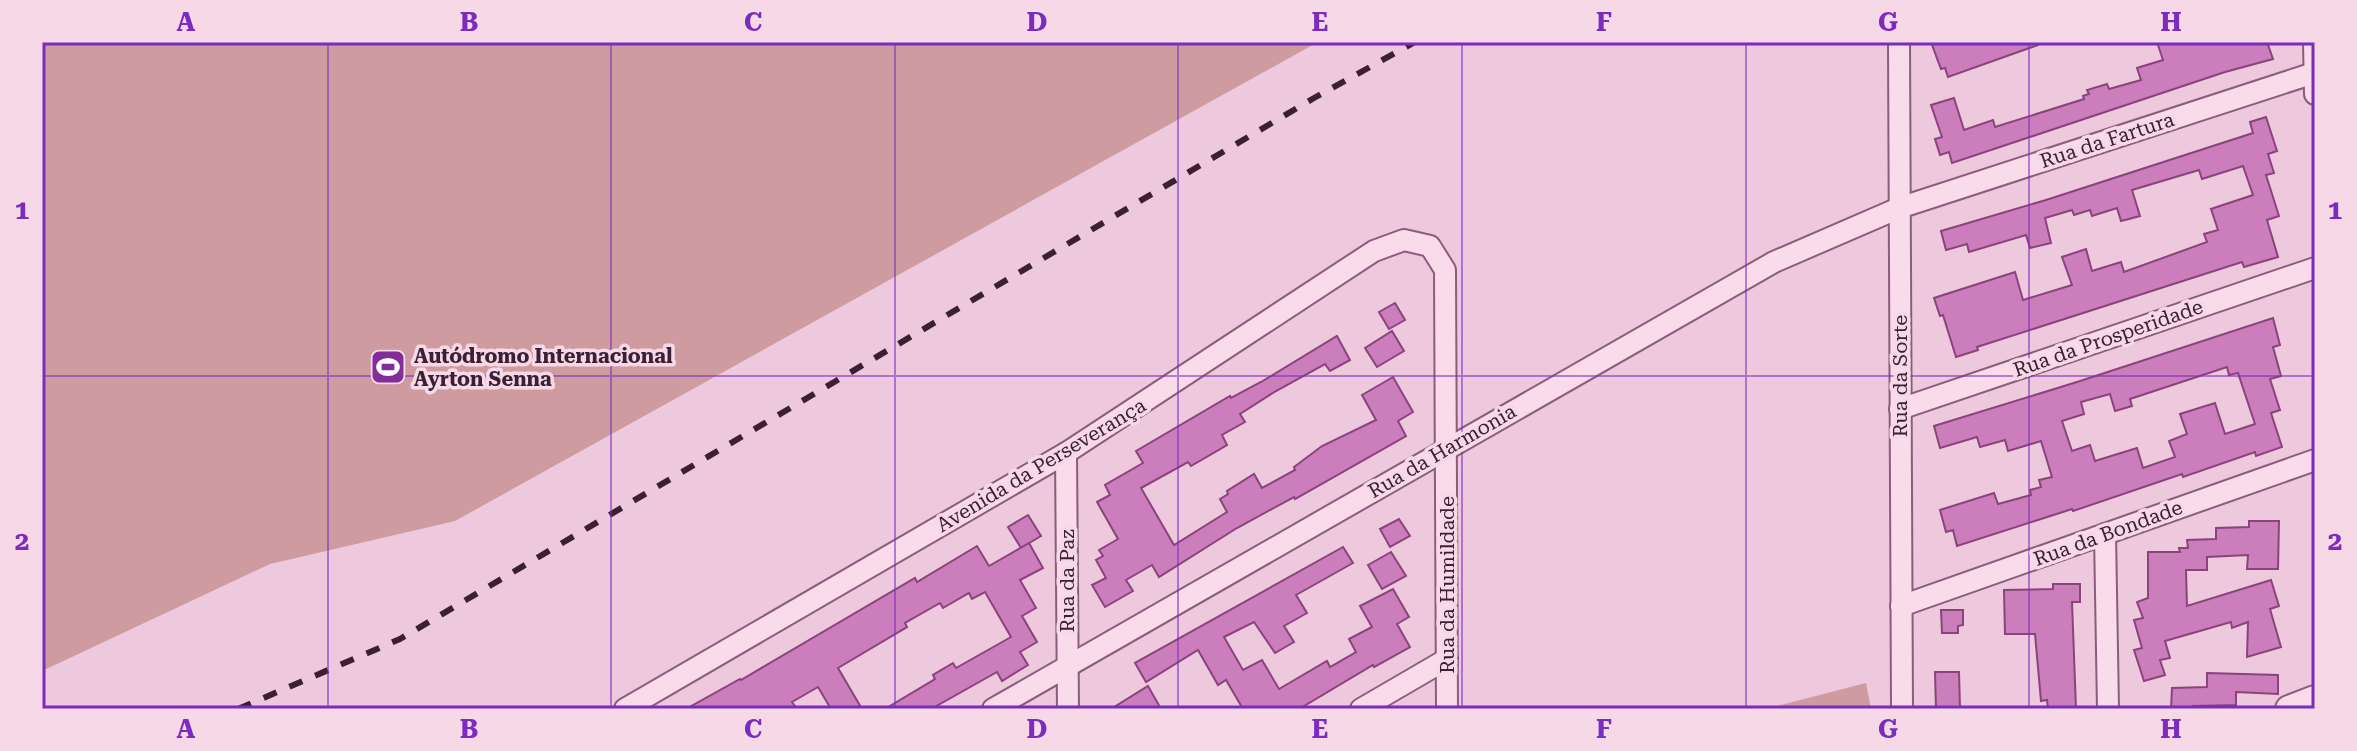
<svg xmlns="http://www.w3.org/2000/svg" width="2357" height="751" viewBox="0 0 2357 751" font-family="'Roboto Serif',serif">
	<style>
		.green { fill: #cd9ba0 }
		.building { fill: #cc7ebc; stroke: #8a437c; stroke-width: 2; fill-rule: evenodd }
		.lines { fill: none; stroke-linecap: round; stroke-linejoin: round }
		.minor-casing { stroke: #8b5d7c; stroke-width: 24 }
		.tertiary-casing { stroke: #8b5d7c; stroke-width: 30 }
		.minor { stroke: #f9dbea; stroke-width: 20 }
		.tertiary { stroke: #f9dbea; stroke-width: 26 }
		.rail { stroke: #3b2034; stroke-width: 6; stroke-dasharray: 14 14; stroke-linecap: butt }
		.grid { fill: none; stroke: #7b2cbf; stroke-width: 2; stroke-opacity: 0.55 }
		.labels { text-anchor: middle; stroke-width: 7; stroke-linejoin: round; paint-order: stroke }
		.street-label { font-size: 20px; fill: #3b2034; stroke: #f6d8e7 }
		.poi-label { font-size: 20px; font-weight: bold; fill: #3b2034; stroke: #f6d8e7; text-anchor: start }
		.neatline { fill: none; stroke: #7b2cbf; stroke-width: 3 }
		.grid-label { font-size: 26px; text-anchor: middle; font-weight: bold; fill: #7b2cbf }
	</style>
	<rect width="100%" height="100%" fill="#eec8dc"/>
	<g class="green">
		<path d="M42 42H1318L455 521 270 564 42 671Z"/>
		<path d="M1866 683 1871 709H1765Z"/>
	</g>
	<g class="building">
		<path d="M1931 42H2038V45L1948 77 1945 68 1941 69Z"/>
		<path d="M2157 42H2267L2273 59 2225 72 1952 163 1949 152 1940 155 1935 139 1942 137 1931 105 1954 98 1964 130 1993 120 1995 127 2084 99 2083 96 2089 94 2087 90 2107 84 2109 89 2141 80 2137 68 2163 60Z"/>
		<path d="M2266 117 2277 151 2268 154 2274 173 2266 175 2279 216 2267 220 2278 257 2244 267 2242 262 1977 347 1978 350 1956 357 1943 315 1940 316 1934 298 2015 272 2023 300 2072 285 2062 257 2086 249 2092 271 2121 262 2124 272 2207 242 2204 234 2218 230 2211 209 2253 195 2243 166 2202 179 2199 170 2132 190 2140 216 2125 220 2121 221 2117 208 2092 216 2090 210 2074 215 2072 210 2045 218 2051 243 2030 248 2026 235 1969 252 1967 244 1946 250 1941 231 2046 200 2253 133 2250 122Z"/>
		<path d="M1395 303 1405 320 1389 329 1379 312Z"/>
		<path d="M2273 318 2280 345 2273 347 2281 376 2270 379 2280 410 2271 413 2282 447 2256 456 2255 452 2183 477 2182 474 2073 511 2072 509 1957 546 1953 530 1946 532 1940 510 1994 493 1998 504 2031 495 2030 490 2041 487 2039 480 2052 477 2041 441 2008 451 2005 440 1980 447 1977 437 1940 448 1934 426 2077 382ZM2227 367 2229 375 2238 373 2255 424 2225 434 2215 403 2180 414 2187 434 2169 441 2175 457 2143 468 2137 448 2095 461 2090 445 2072 451 2062 421 2084 414 2081 402 2110 394 2115 411 2132 406 2130 399Z"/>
		<path d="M1392 331 1404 351 1377 367 1365 348Z"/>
		<path d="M1337 336 1350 360 1330 371 1325 364 1276 391 1240 414 1245 422 1222 435 1227 445 1191 466 1188 462 1141 488 1174 545 1227 512 1220 499 1228 494 1227 491 1254 474 1262 488 1295 470 1294 467 1322 446 1376 420 1362 395 1393 377 1413 412 1398 421 1406 436 1295 499 1294 497 1237 528 1159 577 1152 565 1126 580 1133 591 1105 607 1092 585 1106 578 1096 560 1103 556 1099 550 1118 539 1097 502 1110 495 1105 485 1143 463 1136 451 1230 396 1231 398 1261 382Z"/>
		<path d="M1028 515 1041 536 1021 548 1008 527Z"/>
		<path d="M1399 519 1410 536 1390 547 1380 529Z"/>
		<path d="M2249 521H2279L2278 569H2247L2248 555 2207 557V570H2186L2187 606 2271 580 2279 606 2270 609 2281 647 2247 657 2248 622 2232 628 2231 622 2165 641 2170 658 2160 660 2165 675 2144 681 2134 650 2142 648 2134 620 2143 618 2137 602 2148 598V552H2180L2179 548H2188L2187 540 2216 539V528L2249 527Z"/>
		<path d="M1029 543 1043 568 1020 580 1036 608 1022 616 1037 642 1020 652 1028 665 1002 681 997 672 931 709H885L935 679 933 675 953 663 956 668 1011 637 985 592 972 599 969 593 943 608 940 603 905 623 907 627 838 668 862 709H831L818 687 792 702 797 709H686L740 679 741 680 915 578 917 582 977 546 989 566Z"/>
		<path d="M1343 547 1353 563 1296 595 1307 613 1284 626 1294 642 1275 653 1254 622 1224 637 1243 670 1262 660 1279 689 1327 661 1330 667 1356 652 1349 639 1372 627 1360 606 1393 589 1409 617 1397 624 1410 647 1374 667 1373 665 1299 709H1243L1226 680 1218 685 1198 650 1146 682 1135 663Z"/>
		<path d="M1391 552 1406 576 1382 589 1368 565Z"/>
		<path d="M2053 584H2080V602H2072L2076 709H2048L2047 700 2041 701 2035 634H2005L2004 590 2053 589Z"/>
		<path d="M1941 610H1963V625L1958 626V633H1942Z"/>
		<path d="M1935 672H1959L1960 709H1936Z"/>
		<path d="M2207 673 2278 675V694L2236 692V705L2193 706V709H2171L2172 688 2207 687Z"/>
		<path d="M1148 686 1161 709H1111Z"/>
	</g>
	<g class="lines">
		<defs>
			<g id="minor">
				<path d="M1899 42 1902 709"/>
				<path d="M2314 42 2315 94"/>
				<path d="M1900 409 2315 268"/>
				<path d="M1066 453 1068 709"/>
				<path d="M2105 534 2108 709"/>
				<path d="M1901 606 2315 460"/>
				<path d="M625 709 1066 453 1374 251 1404 240 1430 246 1445 270 1447 709"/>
				<path d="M993 709 1774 262 1899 208 2314 73"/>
				<path d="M1361 709 1447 659"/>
			</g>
			<path id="tertiary" d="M2289 709 2315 699"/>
		</defs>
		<use href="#minor" class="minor-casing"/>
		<use href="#tertiary" class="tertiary-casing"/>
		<use href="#minor" class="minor"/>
		<use href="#tertiary" class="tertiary"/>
		<path class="rail" d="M238 709 400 639 1314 98 1415 42"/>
	</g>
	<path class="grid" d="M328 42V709M611 42V709M895 42V709M1178 42V709M1462 42V709M1746 42V709M2029 42V709M42 376H2315"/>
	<defs>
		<symbol id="stadium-square" viewBox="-11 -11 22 22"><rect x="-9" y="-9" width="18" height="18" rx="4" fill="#822d99" stroke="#f6d8e7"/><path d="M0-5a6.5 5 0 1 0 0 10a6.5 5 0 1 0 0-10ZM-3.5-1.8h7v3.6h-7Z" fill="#fff"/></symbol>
	</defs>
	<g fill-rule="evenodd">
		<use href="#stadium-square" x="368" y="347" width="40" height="40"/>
	</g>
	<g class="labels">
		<g class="street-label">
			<text transform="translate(2107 140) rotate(-18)" y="7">Rua da Fartura</text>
			<text transform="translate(2108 338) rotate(-19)" y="7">Rua da Prosperidade</text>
			<text transform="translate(1900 376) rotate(-90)" y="7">Rua da Sorte</text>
			<text transform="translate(1442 451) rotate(-30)" y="7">Rua da Harmonia</text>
			<text transform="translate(1041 465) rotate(-31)" y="7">Avenida da Perseverança</text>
			<text transform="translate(2108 533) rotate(-20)" y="7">Rua da Bondade</text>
			<text transform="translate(1067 581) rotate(-90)" y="7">Rua da Paz</text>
			<text transform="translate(1447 585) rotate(-90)" y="7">Rua da Humildade</text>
		</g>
		<g class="poi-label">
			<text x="414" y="363">Autódromo Internacional<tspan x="414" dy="23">Ayrton Senna</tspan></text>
		</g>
	</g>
	<rect width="2357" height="751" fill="none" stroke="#f6d8e7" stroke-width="88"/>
	<rect x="44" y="44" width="2269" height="663" class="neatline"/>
	<g class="grid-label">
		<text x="186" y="31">A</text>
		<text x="469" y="31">B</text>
		<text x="753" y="31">C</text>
		<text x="1037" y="31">D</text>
		<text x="1320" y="31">E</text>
		<text x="1604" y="31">F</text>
		<text x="1888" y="31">G</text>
		<text x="2171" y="31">H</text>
		<text x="22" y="219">1</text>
		<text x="2335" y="219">1</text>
		<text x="22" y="550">2</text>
		<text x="2335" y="550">2</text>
		<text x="186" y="738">A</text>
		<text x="469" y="738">B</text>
		<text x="753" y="738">C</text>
		<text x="1037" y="738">D</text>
		<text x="1320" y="738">E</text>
		<text x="1604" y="738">F</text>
		<text x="1888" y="738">G</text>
		<text x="2171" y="738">H</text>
	</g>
</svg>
